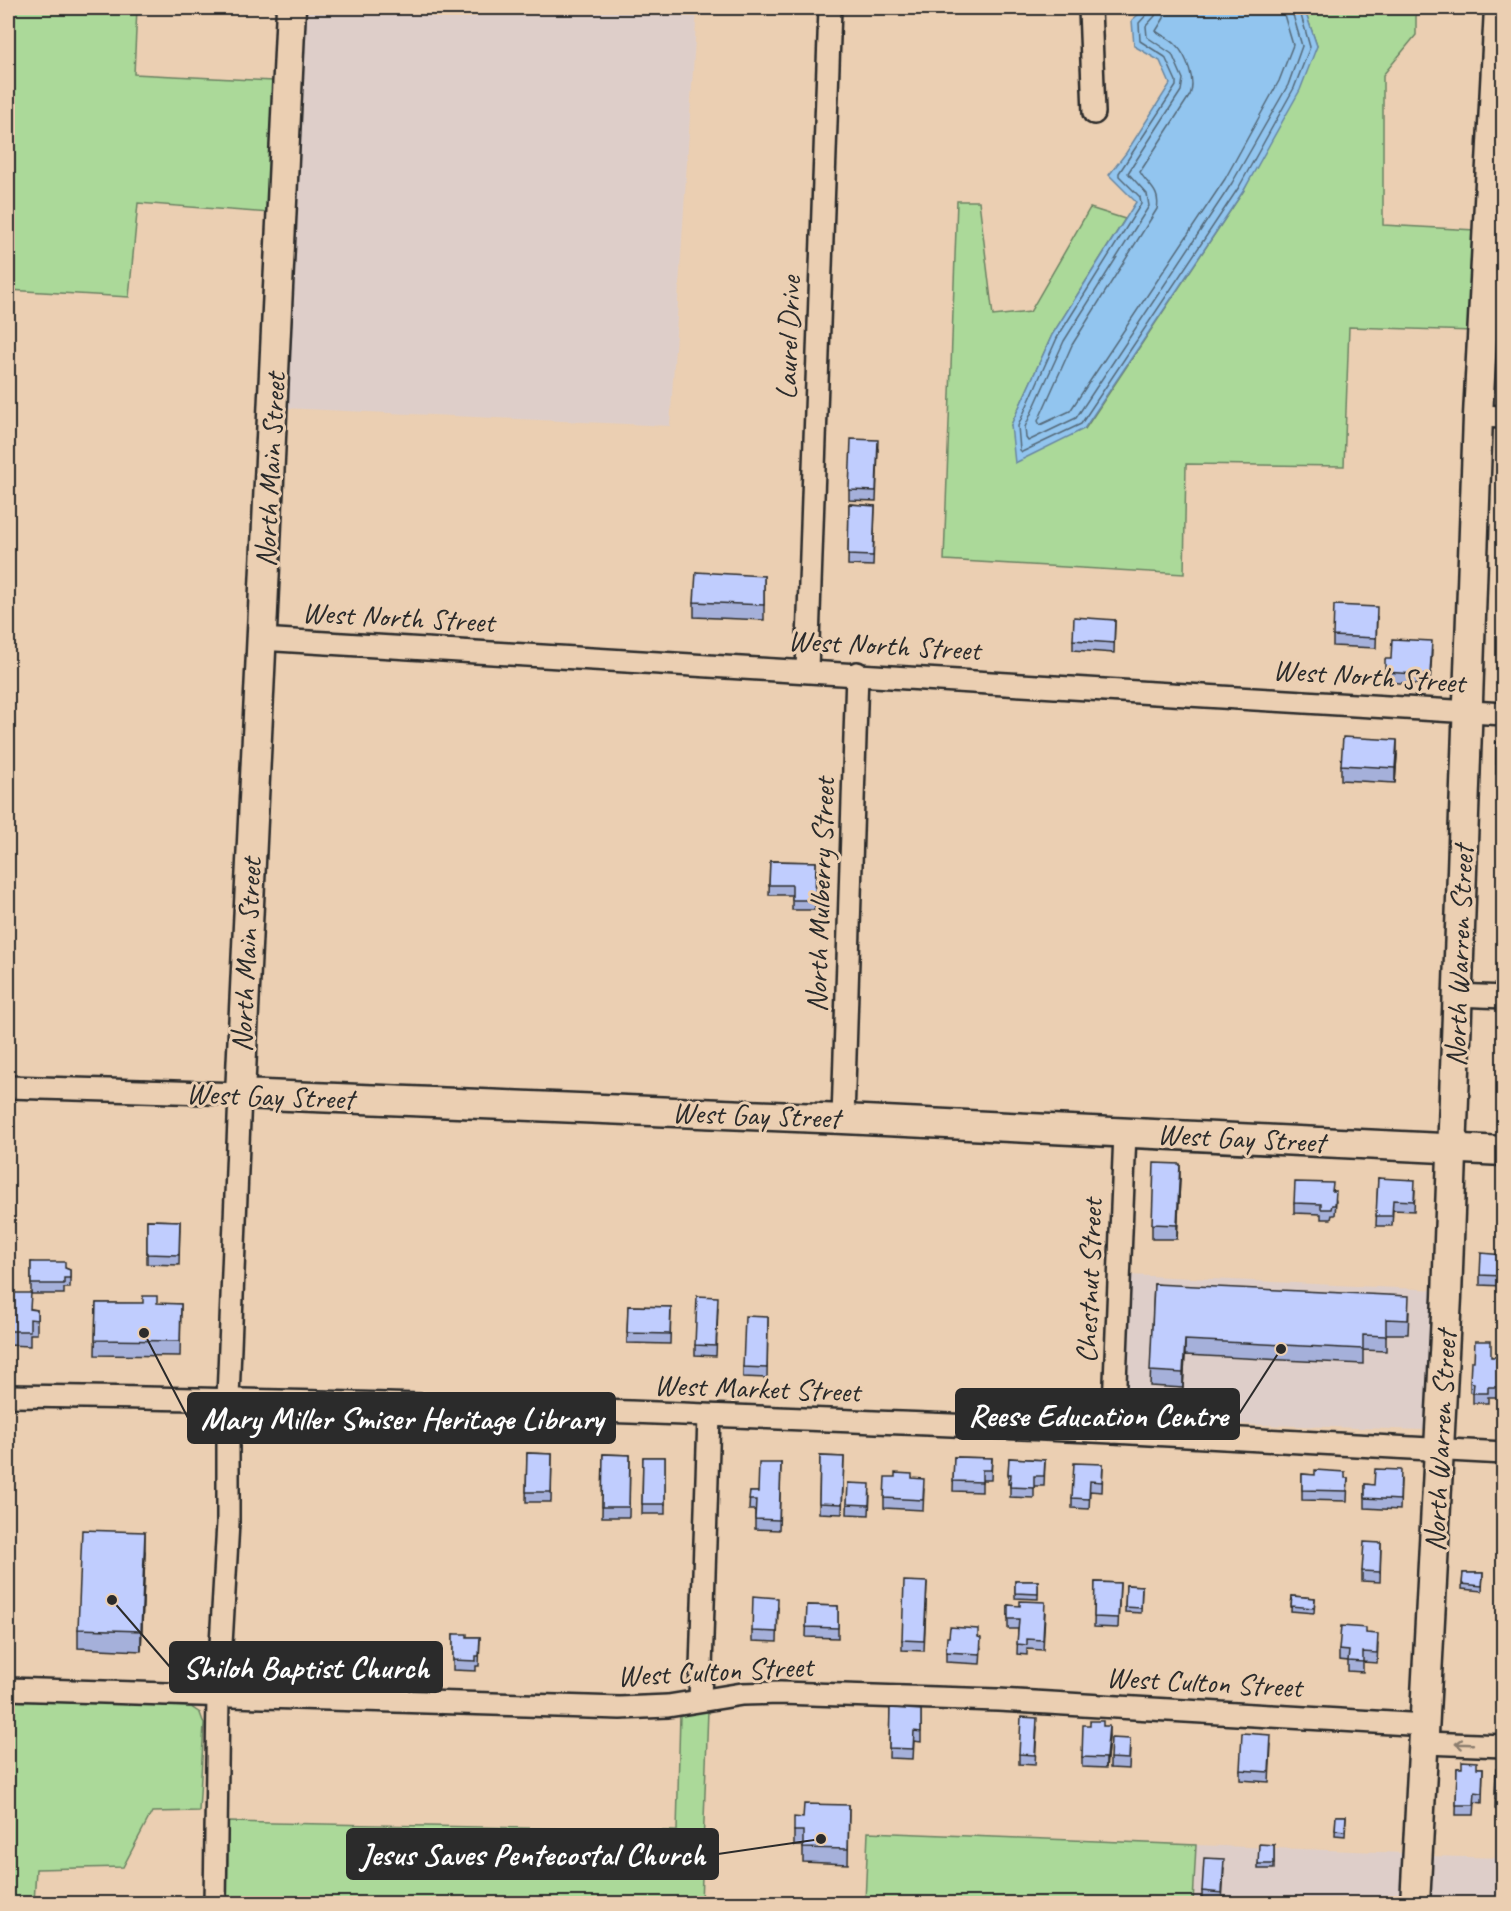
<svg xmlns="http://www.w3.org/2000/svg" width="1511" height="1911" viewBox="0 0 1511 1911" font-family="Caveat,sans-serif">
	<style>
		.built { fill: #decec9 }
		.green { fill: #abd999; stroke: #6b8262; stroke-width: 1.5 }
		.water { fill: #92c5ef; stroke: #6987a1; stroke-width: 1.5 }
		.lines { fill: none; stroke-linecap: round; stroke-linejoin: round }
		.shore { stroke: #546979; stroke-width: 1.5 }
		.street-casing { stroke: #2b2b2b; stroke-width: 26 }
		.secondary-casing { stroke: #2b2b2b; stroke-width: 33 }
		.street { stroke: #ebcfb2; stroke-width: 21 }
		.secondary { stroke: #ebcfb2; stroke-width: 28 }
		.wall { fill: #a5b0da; stroke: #2b2b2b; stroke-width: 1.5 }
		.shaded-wall { fill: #8690b2; stroke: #2b2b2b; stroke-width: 1.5 }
		.building { fill: #c0cdfe; stroke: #2b2b2b; stroke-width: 1.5 }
		.oneway { stroke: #8b7d6e }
		.labels { text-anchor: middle; stroke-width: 6; stroke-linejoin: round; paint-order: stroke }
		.street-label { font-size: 30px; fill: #2b2b2b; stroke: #ebcfb2 }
		.leader { fill: none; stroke: #2b2b2b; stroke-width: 2 }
		.callout-dot { fill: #2b2b2b; stroke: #ebcfb2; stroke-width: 2 }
		.callout { fill: #2b2b2b; stroke: #2b2b2b; stroke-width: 2 }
		.callout-label { font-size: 32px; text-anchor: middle; font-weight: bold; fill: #fff }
	</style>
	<rect width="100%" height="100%" fill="#ebcfb2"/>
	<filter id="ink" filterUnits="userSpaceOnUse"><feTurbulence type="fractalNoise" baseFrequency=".0167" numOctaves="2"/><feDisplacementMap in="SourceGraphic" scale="12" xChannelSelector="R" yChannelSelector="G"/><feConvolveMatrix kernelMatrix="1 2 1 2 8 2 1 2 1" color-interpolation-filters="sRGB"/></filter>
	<g filter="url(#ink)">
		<g class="built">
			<path d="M301 8H697L670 426 283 408Z"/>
			<path d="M1129 1275 1439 1290 1426 1430 1138 1421 1130 1419 1125 1415 1123 1408Z"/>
			<path d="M1196 1845 1405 1853 1403 1903 1194 1904Z"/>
			<path d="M1431 1856 1503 1858V1903L1429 1904Z"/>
		</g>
		<g class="green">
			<path d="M8 8H137L134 74 274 81 270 213 138 203 129 297 8 290Z"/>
			<path d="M1304 8H1416V35L1383 75V225L1475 230 1473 331 1349 327 1344 466 1186 464 1184 574 944 560 957 201H979L993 316 1030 312 1090 208 1125 219 1052 335 1011 425 1085 429 1244 190 1317 46Z"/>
			<path d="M8 1699 191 1707 200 1713 204 1724 199 1811 152 1812 123 1867 36 1869 34 1903H8Z"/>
			<path d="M708 1710 701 1903 227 1904 228 1822 677 1831 680 1714Z"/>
			<path d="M868 1832 1196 1845 1193 1903H865Z"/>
		</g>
		<path class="water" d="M1146 8H1304L1317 46 1300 90 1244 190 1084 429 1015 463 1011 425 1052 335 1136 202 1109 175 1126 153 1170 84 1160 61 1134 46 1132 20Z"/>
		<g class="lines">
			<g class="shore">
				<path d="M1149 8 1148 13 1139 23 1140 41 1165 57 1176 81V86L1119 173V176L1140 197 1141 204 1057 338 1018 426 1020 450 1022 452 1081 424 1239 187 1294 88 1310 47 1299 8"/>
				<path d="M1157 8 1155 16 1146 26 1147 37 1172 54 1183 79 1181 91 1128 173 1147 194 1149 206 1064 341 1025 427 1026 438 1028 441 1076 418 1232 183 1288 85 1302 46 1291 8"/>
				<path d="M1166 8 1164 18 1156 31C1162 36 1171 39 1176 45 1187 56 1196 81 1190 95L1140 172C1148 186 1161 191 1157 209L1072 345 1038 421 1040 425 1070 411 1225 179 1279 81 1293 45 1282 8"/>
			</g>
			<defs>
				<g id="street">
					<path d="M1090 8 1094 113"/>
					<path d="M1478 416 1504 417"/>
					<path d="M260 639 1504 714"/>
					<path d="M807 670 830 8"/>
					<path d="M1457 995 1504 997"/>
					<path d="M8 1087 240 1094 228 1398V1523L218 1696 215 1904"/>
					<path d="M843 1119 857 673"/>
					<path d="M8 1396C376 1400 745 1416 1113 1432 1243 1438 1373 1447 1504 1453"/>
					<path d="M1113 1432 1125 1133"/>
					<path d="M8 1689 620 1708 668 1706 742 1694 780 1693 998 1700 1426 1725"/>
					<path d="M700 1700 709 1416"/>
					<path d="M1425 1743 1504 1746"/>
				</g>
				<g id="secondary">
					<path d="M291 8C276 370 256 732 240 1094L843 1119 1504 1151"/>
					<path d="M1415 1904 1447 1297 1478 416 1499 8"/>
				</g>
			</defs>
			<use href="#street" class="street-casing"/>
			<use href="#secondary" class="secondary-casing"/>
			<use href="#street" class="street"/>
			<use href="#secondary" class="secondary"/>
		</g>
		<g class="wall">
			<path d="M878 450 876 501 849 500V490Z"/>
			<path d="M849 504 875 506 873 566 848 565Z"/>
			<path d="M764 576V620L694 617V602Z"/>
			<path d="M1377 617 1376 648 1333 646V636Z"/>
			<path d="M1115 620 1114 653 1073 650V640Z"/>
			<path d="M1499 633H1503V685L1497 684Z"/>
			<path d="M1432 651 1430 685 1385 682V672L1391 659Z"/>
			<rect x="1496" y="742" width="7" height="32"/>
			<path d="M1397 755 1395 783 1341 780V765Z"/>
			<path d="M770 861 816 862 815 910H792V895H769Z"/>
			<path d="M1180 1178 1177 1239H1152V1224Z"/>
			<path d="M1378 1178 1415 1190 1414 1211 1393 1210 1392 1226H1376Z"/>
			<path d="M1333 1191 1336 1201 1335 1215H1332L1331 1219H1321V1214L1294 1213V1203Z"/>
			<path d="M147 1220 180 1221 179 1265 147 1264Z"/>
			<path d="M1503 1255V1286L1480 1285V1275Z"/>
			<path d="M31 1262 65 1268 70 1270V1288H64V1294H31Z"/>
			<path d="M1154 1284 1409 1311 1408 1334H1386V1351L1363 1350V1364L1185 1355 1183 1388 1150 1386Z"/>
			<path d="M1503 1291V1337H1500Z"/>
			<path d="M8 1293 31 1309 37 1310V1334H30V1346L8 1345Z"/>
			<path d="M96 1303 181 1304 180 1356 95 1355Z"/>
			<path d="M628 1306 671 1307 670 1344 627 1343Z"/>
			<path d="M718 1307 716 1356 695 1355V1345Z"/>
			<path d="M768 1317 767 1378 743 1377V1367Z"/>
			<path d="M1491 1357H1501L1500 1397H1488V1403H1473V1393L1470 1392V1382L1474 1361Z"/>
			<path d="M527 1453 552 1454 551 1502H526Z"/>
			<path d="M603 1454 630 1455 629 1517H602Z"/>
			<path d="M820 1456 844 1457 842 1514 819 1513Z"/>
			<path d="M643 1457H665V1514H642Z"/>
			<path d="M954 1457 992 1458 991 1480H982V1492L953 1491Z"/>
			<path d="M1009 1458 1045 1460 1044 1486H1034V1498L1010 1497V1484H1008Z"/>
			<path d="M781 1463 779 1530 755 1529V1510H749L750 1492H758Z"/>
			<path d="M1103 1464 1102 1492 1090 1491 1089 1509 1072 1508V1498Z"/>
			<path d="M1302 1474 1348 1478 1347 1501 1302 1500Z"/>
			<path d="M912 1478 924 1489 923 1510 884 1508V1498Z"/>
			<path d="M1401 1480 1400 1510 1365 1508V1484L1374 1485Z"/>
			<path d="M848 1483 870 1494 869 1515 847 1514Z"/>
			<path d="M1381 1543 1380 1582 1362 1581V1571Z"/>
			<path d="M145 1552 141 1651 78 1648V1629Z"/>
			<path d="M1463 1573H1483L1482 1591 1462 1589Z"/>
			<path d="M1015 1581H1038V1599L1015 1598Z"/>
			<path d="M927 1582 924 1651 902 1650V1640Z"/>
			<path d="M1095 1582 1120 1583 1118 1628 1094 1627Z"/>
			<path d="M1126 1585 1142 1586 1141 1613 1125 1612Z"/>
			<path d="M1292 1596 1315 1598 1314 1613 1291 1611Z"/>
			<path d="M807 1605 838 1606V1638L806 1637Z"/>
			<path d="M1008 1605 1045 1612 1043 1650 1027 1649V1655L1017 1654 1018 1629H1008Z"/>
			<path d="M778 1608 777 1642 752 1641V1631Z"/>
			<path d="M1366 1633 1378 1644 1377 1663 1363 1662V1672L1348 1671V1661L1339 1660V1650Z"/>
			<path d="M453 1634 467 1637H480L479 1666H476V1671L453 1670Z"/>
			<path d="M978 1637 981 1648 980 1664 946 1662V1652Z"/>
			<path d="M890 1708 921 1710V1742L914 1741 913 1759 889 1758Z"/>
			<path d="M1103 1726 1109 1736 1106 1768 1082 1767V1757Z"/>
			<path d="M1037 1728 1035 1765 1019 1764V1754Z"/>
			<path d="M1271 1745 1269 1782 1240 1780V1770Z"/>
			<path d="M1130 1749 1129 1769 1110 1768V1758Z"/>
			<path d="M1457 1768H1483L1482 1803 1475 1802 1474 1815H1456Z"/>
			<path d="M1496 1769H1503V1815H1497V1810L1495 1809Z"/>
			<path d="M849 1805 848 1864 803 1862V1846H794V1831L803 1818Z"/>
			<path d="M1336 1816H1346L1345 1836 1335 1835Z"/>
			<path d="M1274 1845V1869H1258V1864Z"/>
			<path d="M1224 1869 1222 1903 1202 1901V1891Z"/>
		</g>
		<g class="shaded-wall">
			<path d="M1397 740V755L1395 783V768Z"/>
			<path d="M1180 1164V1178L1177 1239V1225Z"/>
			<path d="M1185 1340V1355L1183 1388V1373Z"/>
			<path d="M145 1532V1552L141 1651V1631Z"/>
			<path d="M1109 1726V1736L1106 1768V1758Z"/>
		</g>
		<g class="building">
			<path d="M851 439 878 440 876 491 849 490Z"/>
			<path d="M849 504 875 506 873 556 848 555Z"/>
			<path d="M696 572 764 576V605L694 602Z"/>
			<path d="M1334 605 1377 607 1376 638 1333 636Z"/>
			<path d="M1074 617 1115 620 1114 643 1073 640Z"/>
			<path d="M1499 633H1503V675L1497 674Z"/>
			<path d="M1392 639 1432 641 1430 675 1385 672V659H1391Z"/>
			<path d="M1343 737 1397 740 1395 768 1341 765Z"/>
			<rect x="1496" y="742" width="7" height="22"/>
			<path d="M770 861 816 862 815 900H792V885H769Z"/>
			<path d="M1154 1163 1180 1164 1177 1225 1152 1224Z"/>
			<path d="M1378 1178 1415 1180 1414 1201 1393 1200 1392 1216H1376Z"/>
			<path d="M1295 1182 1333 1183 1332 1191H1336L1335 1205H1332L1331 1209H1321V1204L1294 1203Z"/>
			<path d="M147 1220 180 1221 179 1255 147 1254Z"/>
			<path d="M1481 1253 1503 1255V1276L1480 1275Z"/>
			<path d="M31 1262H65V1268L70 1270V1278H64V1284H31Z"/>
			<path d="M1154 1284 1409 1296 1408 1320 1386 1319V1336L1363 1335V1349L1185 1340 1183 1373 1150 1371Z"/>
			<path d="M1502 1291H1503V1327H1500Z"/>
			<path d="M8 1293H31L30 1309 37 1310V1320L30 1319V1331H8Z"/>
			<path d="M143 1296H157V1303L181 1304 180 1341 95 1340 96 1303H143Z"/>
			<path d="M697 1296 718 1297 716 1346 695 1345Z"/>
			<path d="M628 1306 671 1307 670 1334 627 1333Z"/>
			<path d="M745 1316 768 1317 767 1368 743 1367Z"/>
			<path d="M1475 1341H1491V1357H1501L1500 1387H1488V1393H1473L1474 1383 1470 1382 1471 1361H1474Z"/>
			<path d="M527 1453 552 1454 551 1492H526Z"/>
			<path d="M603 1454 630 1455 629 1507H602Z"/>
			<path d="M820 1456 844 1457 842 1504 819 1503Z"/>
			<path d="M643 1457H665V1504H642Z"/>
			<path d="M954 1457 992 1458 991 1470H982V1482L953 1481Z"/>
			<path d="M1009 1458 1045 1460 1044 1476H1034V1488L1010 1487 1011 1474H1008Z"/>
			<path d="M759 1463H781L779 1520 755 1519 756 1500H749L750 1492H758Z"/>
			<path d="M1074 1463 1103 1464 1102 1482 1090 1481 1089 1499 1072 1498Z"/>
			<path d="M1375 1469 1401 1470 1400 1500 1365 1498V1484L1374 1485Z"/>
			<path d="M1315 1470 1345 1472V1478H1348L1347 1491 1302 1490V1474L1315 1475Z"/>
			<path d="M895 1473 912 1474V1478L924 1479 923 1500 884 1498 885 1477H895Z"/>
			<path d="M848 1483 870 1484 869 1505 847 1504Z"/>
			<path d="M82 1530 145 1532 141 1631 78 1629Z"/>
			<path d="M1364 1542 1381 1543 1380 1572 1362 1571Z"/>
			<path d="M1463 1573H1483L1482 1586 1462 1584Z"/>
			<path d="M904 1581 927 1582 924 1641 902 1640Z"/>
			<path d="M1015 1581H1038V1594L1015 1593Z"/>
			<path d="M1095 1582 1120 1583 1118 1618 1094 1617Z"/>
			<path d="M1126 1585 1142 1586 1141 1608 1125 1607Z"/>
			<path d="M753 1596 778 1598 777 1632 752 1631Z"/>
			<path d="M1292 1596 1315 1598 1314 1608 1291 1606Z"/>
			<path d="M1020 1601 1045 1602 1043 1640 1027 1639V1645L1017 1644 1019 1619H1008V1605L1020 1606Z"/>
			<path d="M807 1605 838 1606V1628L806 1627Z"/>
			<path d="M1341 1626 1366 1628V1633L1378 1634 1377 1653 1363 1652V1662L1348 1661 1349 1651 1339 1650Z"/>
			<path d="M950 1627 978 1629V1637L981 1638 980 1654 946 1652 947 1637H949Z"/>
			<path d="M453 1634H467V1637H480L479 1656H476V1661L453 1660Z"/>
			<path d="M890 1708 921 1710V1732L914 1731 913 1749 889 1748Z"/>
			<path d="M1021 1717 1037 1718 1035 1755 1019 1754Z"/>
			<path d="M1090 1721H1103V1726H1109L1106 1758 1082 1757 1083 1725H1090Z"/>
			<path d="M1242 1733 1271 1735 1269 1772 1240 1770Z"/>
			<path d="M1111 1738 1130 1739 1129 1759 1110 1758Z"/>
			<path d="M1462 1761 1477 1762V1768H1483L1482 1793 1475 1792 1474 1805H1456L1457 1768H1462Z"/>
			<path d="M1496 1769H1503V1805H1497V1800L1495 1799Z"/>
			<path d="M804 1804 849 1805 848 1849 803 1848V1831H794V1817L803 1818Z"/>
			<path d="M1336 1816H1346L1345 1831 1335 1830Z"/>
			<path d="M1259 1844 1274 1845V1864H1258Z"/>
			<path d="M1204 1858 1224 1859 1222 1893 1202 1891Z"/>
		</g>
		<defs><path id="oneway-shaft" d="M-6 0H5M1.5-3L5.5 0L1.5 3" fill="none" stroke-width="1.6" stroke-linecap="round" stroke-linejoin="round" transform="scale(1.5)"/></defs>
		<use class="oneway" href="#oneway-shaft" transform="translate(1464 1744) rotate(-178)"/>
	</g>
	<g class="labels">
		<g class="street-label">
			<text transform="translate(788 338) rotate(-88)" y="10">Laurel Drive</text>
			<text transform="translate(270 470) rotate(-87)" y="10">North Main Street</text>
			<text transform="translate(398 617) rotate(3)" y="10">West North Street</text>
			<text transform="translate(884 645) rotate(3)" y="10">West North Street</text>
			<text transform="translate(1369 676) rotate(4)" y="10">West North Street</text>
			<text transform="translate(820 895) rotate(-88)" y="10">North Mulberry Street</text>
			<text transform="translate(246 955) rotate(-87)" y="10">North Main Street</text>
			<text transform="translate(1459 956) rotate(-88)" y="10">North Warren Street</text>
			<text transform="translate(270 1096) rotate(2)" y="10">West Gay Street</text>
			<text transform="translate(756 1115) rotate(2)" y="10">West Gay Street</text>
			<text transform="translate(1241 1138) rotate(3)" y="10">West Gay Street</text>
			<text transform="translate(1089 1281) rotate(-88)" y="10">Chestnut Street</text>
			<text transform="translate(757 1388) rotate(2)" y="10">West Market Street</text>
			<text transform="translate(1440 1441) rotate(-87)" y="10">North Warren Street</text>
			<text transform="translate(715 1671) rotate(-3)" y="10">West Culton Street</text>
			<text transform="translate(1204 1682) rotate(3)" y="10">West Culton Street</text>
		</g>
	</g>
	<path class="leader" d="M1281 1349L1239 1414M144 1333L188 1418M112 1600L170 1667M821 1839L718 1854"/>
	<g class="callout-dot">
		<circle cx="1281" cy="1349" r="6"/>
		<circle cx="144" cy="1333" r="6"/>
		<circle cx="112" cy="1600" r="6"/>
		<circle cx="821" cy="1839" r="6"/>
	</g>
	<g class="callout">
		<rect x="956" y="1389" width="283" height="50" rx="6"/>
		<rect x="188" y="1393" width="427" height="50" rx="6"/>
		<rect x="170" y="1642" width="272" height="50" rx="6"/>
		<rect x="347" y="1829" width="371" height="50" rx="6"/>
	</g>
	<g class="callout-label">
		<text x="1098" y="1426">Reese Education Centre</text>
		<text x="402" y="1429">Mary Miller Smiser Heritage Library</text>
		<text x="306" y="1678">Shiloh Baptist Church</text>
		<text x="533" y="1865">Jesus Saves Pentecostal Church</text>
	</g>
	<rect width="1511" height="1911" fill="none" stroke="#ebcfb2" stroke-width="30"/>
	<rect x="15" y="15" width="1481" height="1881" fill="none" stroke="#2b2b2b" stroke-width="2" filter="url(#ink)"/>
</svg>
